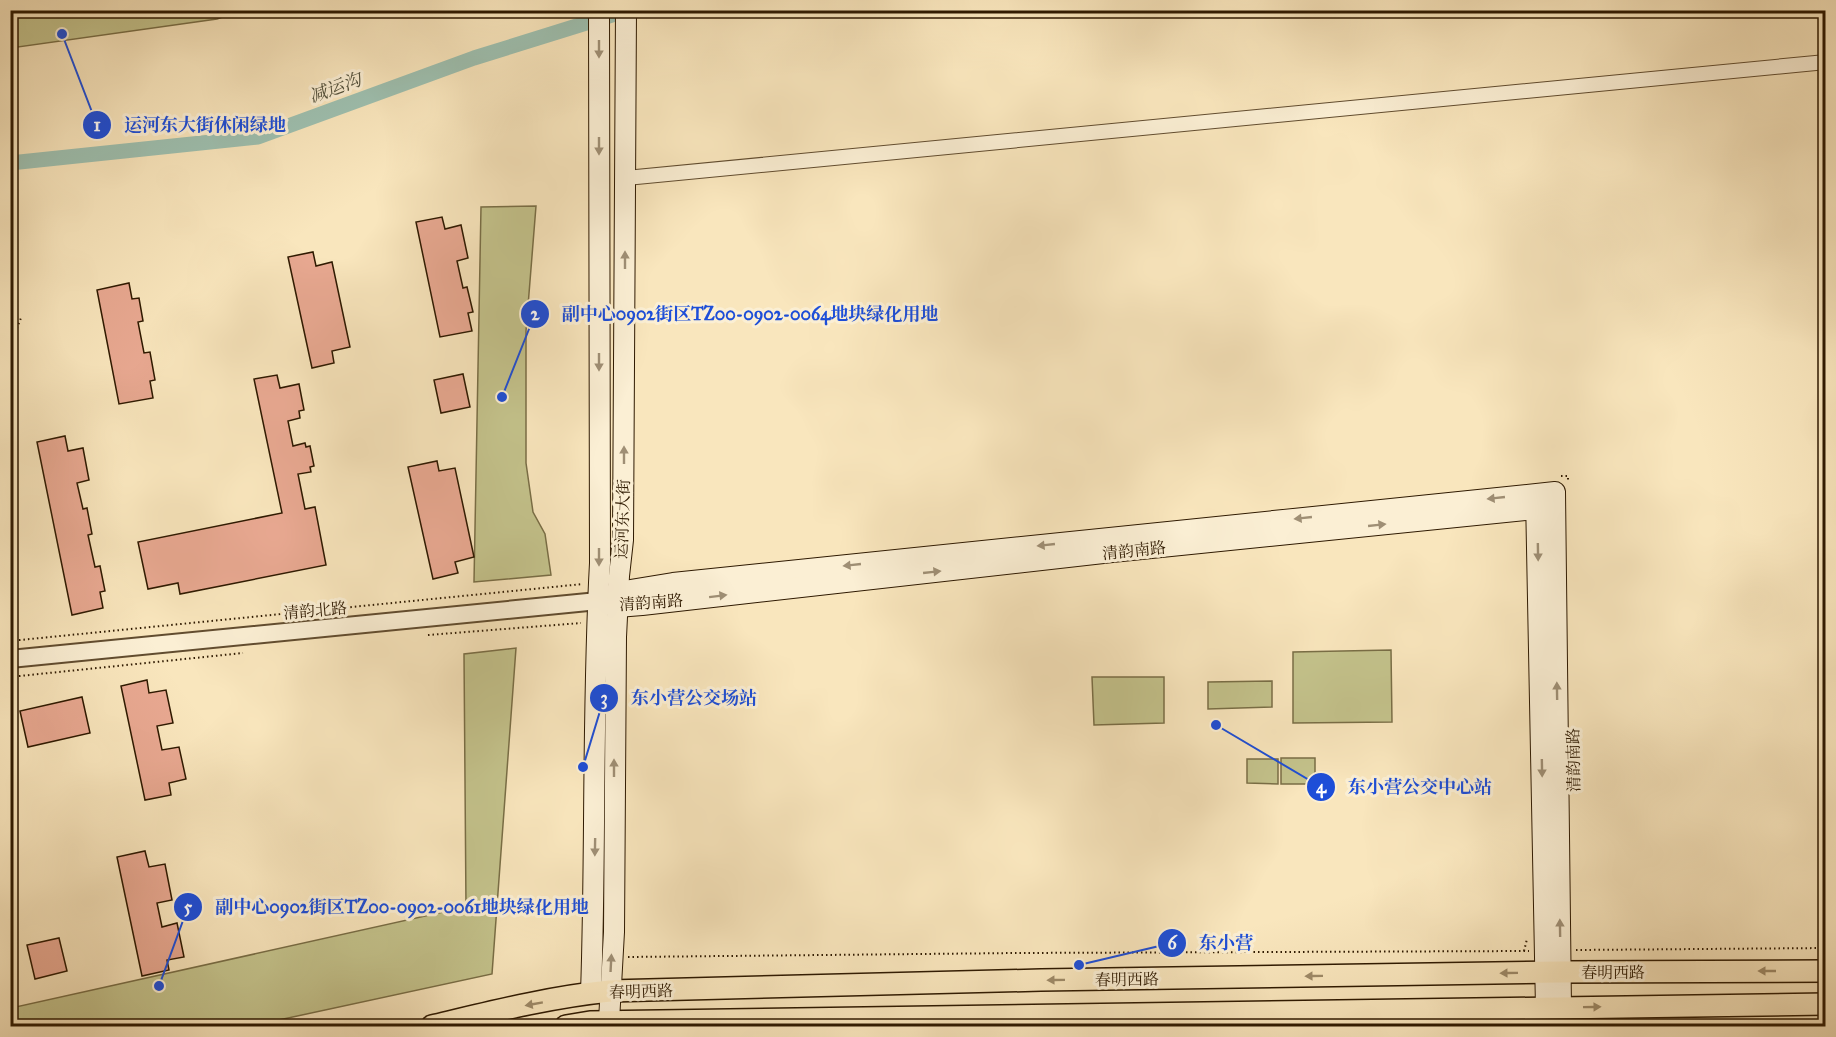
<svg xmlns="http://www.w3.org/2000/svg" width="1836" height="1037" viewBox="0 0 1836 1037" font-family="'IM FELL Great Primer','Noto Serif SC',serif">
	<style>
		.green { fill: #c4c38c; stroke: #796e46; stroke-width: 1.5 }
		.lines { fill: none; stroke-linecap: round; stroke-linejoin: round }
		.canal { stroke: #9ec0b0; stroke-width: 15 }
		.building { fill: #e9a992; stroke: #2e1900; stroke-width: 1.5 }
		.minor-casing { stroke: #614c2f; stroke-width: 16 }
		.tertiary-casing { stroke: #614c2f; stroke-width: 20 }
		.secondary-casing { stroke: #2e1900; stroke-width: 22 }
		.primary-casing { stroke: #2e1900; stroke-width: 24 }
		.path { stroke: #2e1900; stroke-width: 2; stroke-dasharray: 1.5 3; stroke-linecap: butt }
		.minor { stroke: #fbefd4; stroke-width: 14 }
		.tertiary { stroke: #fbefd4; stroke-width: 16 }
		.secondary { stroke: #fbefd4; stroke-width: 20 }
		.primary { stroke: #f9e6bd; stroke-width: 21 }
		.oneway { fill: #9f8f75 }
		.oneway2 { fill: #9e8a68 }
		.labels { text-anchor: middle; stroke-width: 6; stroke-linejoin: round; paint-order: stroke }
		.street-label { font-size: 16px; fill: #2e1900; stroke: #fbefd4 }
		.water-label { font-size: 18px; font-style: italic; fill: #55533e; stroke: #fbefd4 }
		.leader { fill: none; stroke: #1d4ed8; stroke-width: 2 }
		.callout-dot { fill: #1d4ed8; stroke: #fbefd4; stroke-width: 2 }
		.mark-label { font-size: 18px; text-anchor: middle; font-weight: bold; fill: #fff }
		.callout-label { font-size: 18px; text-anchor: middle; font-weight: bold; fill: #1d4ed8; stroke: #fbefd4; stroke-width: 6; stroke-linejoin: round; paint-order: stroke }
	</style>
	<rect width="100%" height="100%" fill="#f9e6bd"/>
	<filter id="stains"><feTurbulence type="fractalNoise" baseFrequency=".00333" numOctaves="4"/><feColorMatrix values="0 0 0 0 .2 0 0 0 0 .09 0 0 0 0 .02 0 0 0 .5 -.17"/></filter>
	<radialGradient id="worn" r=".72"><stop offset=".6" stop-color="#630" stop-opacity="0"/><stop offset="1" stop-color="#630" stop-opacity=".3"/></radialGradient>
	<g class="green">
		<path d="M10 11 11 10 239 11 217 19 11 48Z"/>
		<path d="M536 206 526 331V463L533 512 545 534 551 575 474 582 481 207Z"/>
		<path d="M516 648 492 974 251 1026H11V1008L466 907 464 654Z"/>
		<path d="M1391 650 1392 722 1293 723V652Z"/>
		<path d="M1092 677H1164V723L1094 725Z"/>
		<path d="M1272 681V707L1208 709V682Z"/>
		<rect x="1281" y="758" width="34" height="26"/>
		<path d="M1247 759H1278V784L1247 783Z"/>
	</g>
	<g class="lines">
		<path class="canal" d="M10 163 258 137 474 58 628 10"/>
	</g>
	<g class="building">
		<path d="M442 217 445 229 461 225 468 258 457 261 463 288 467 287 473 312 468 313 472 331 440 337 416 222Z"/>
		<path d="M313 252 316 266 332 262 350 347 332 351 334 363 312 368 288 257Z"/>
		<path d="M129 283 132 299 139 298 143 321 138 322 144 353 150 352 155 380 150 381 153 398 119 404 97 290Z"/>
		<path d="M463 374 470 407 441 413 434 380Z"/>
		<path d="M277 375 280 388 299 384 304 410 299 411 300 418 288 421 293 446 305 443 306 447 310 446 314 466 310 467 311 472 298 474 305 509 315 507 326 565 180 594 178 583 148 589 138 542 282 513 254 379Z"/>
		<path d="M65 436 68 451 83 448 89 480 77 483 83 509 87 508 92 534 88 535 95 567 100 566 105 591 100 592 103 608 72 615 37 442Z"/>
		<path d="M437 461 439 471 455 468 474 557 455 562 458 573 433 579 408 467Z"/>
		<path d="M147 680 149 693 166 690 173 723 157 726 162 750 179 747 186 779 169 783 171 795 145 800 121 686Z"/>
		<path d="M82 697 90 733 28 747 20 711Z"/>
		<path d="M145 851 149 867 165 864 172 900 157 903 162 927 177 923 184 957 167 960 169 970 142 976 117 857Z"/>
		<path d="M59 938 67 971 35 979 27 945Z"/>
	</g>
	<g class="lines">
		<defs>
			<path id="minor" d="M626 178 1826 62"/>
			<path id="tertiary" d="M10 659 598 601"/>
			<g id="secondary">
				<path d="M1536 497 1546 1008"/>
				<path d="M598 601 618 592 673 583 1555 492 1561 1008"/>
				<path d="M606 603 617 607 642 605 1112 552 1555 507"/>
				<path d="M591 993C596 850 592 706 600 563L599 10"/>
				<path d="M609 1021 614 932 616 637 619 576 623 540 626 10"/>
			</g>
			<g id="primary">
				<path d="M432 1026C491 1012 550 997 610 991L1041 980 1560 972 1826 971"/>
				<path d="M566 1026 590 1022 1826 1004"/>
			</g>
		</defs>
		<use href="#minor" class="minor-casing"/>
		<use href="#tertiary" class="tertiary-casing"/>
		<use href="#secondary" class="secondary-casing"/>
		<use href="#primary" class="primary-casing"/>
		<g class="path">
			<path d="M10 345 21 318"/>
			<path d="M1561 476H1568V481"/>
			<path d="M428 635 581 623"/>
			<path d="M10 641 583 584"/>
			<path d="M10 677 243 653"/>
			<path d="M1576 950 1826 948"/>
			<path d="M1524 951 1527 939"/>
			<path d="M628 957 1018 953 1529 951"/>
		</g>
		<use href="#minor" class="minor"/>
		<use href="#tertiary" class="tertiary"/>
		<use href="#secondary" class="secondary"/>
		<use href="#primary" class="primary"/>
	</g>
	<defs><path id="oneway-solid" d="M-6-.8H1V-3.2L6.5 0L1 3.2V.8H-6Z" transform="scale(1.5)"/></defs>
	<g class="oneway">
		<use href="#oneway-solid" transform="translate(599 49) rotate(90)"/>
		<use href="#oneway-solid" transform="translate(599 146) rotate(90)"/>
		<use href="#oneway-solid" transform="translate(625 260) rotate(-90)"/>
		<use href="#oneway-solid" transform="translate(599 362) rotate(90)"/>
		<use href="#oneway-solid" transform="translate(624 455) rotate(-90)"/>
		<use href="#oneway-solid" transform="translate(1496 498) rotate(174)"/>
		<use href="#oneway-solid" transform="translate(1303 518) rotate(174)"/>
		<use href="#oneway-solid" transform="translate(1377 525) rotate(-6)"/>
		<use href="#oneway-solid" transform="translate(1046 545) rotate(174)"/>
		<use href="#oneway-solid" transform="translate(1538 552) rotate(89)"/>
		<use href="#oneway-solid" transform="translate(599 557) rotate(90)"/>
		<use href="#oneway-solid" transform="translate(852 565) rotate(174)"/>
		<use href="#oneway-solid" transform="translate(932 572) rotate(-6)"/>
		<use href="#oneway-solid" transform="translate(718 596) rotate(-7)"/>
		<use href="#oneway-solid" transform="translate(1557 691) rotate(-91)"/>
		<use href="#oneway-solid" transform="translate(614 768) rotate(-90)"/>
		<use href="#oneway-solid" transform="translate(1542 768) rotate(89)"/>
		<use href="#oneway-solid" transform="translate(595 847) rotate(91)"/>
		<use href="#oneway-solid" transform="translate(1560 928) rotate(-91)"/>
		<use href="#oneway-solid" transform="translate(611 963) rotate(-87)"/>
	</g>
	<g class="oneway2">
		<use href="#oneway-solid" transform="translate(1767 971) rotate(180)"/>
		<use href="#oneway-solid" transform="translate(1509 973) rotate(179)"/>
		<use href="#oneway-solid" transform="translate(1314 976) rotate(179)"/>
		<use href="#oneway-solid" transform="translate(1056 980) rotate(179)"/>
		<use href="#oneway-solid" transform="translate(534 1004) rotate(170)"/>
		<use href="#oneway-solid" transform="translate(1592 1007) rotate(-1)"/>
	</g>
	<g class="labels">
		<g class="street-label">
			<text transform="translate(622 519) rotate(-88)" y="6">运河东大街</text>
			<text transform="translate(1134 550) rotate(-6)" y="6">清韵南路</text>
			<text transform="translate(651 602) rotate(-4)" y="6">清韵南路</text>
			<text transform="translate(315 610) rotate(-5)" y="6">清韵北路</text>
			<text transform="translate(1573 760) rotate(-91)" y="6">清韵南路</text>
			<text x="1613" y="978">春明西路</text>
			<text transform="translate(1127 979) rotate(-1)" y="6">春明西路</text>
			<text transform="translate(641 991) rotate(-2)" y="6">春明西路</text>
		</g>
		<g class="water-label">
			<text transform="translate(335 88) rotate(-20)" y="6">减运沟</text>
		</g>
	</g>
	<path class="leader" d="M62 34L97 125M502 397L535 314M583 767L604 698M1216 725L1321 787M159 986L188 907M1079 965L1172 943"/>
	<g class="callout-dot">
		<circle cx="62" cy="34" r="6"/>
		<circle cx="502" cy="397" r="6"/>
		<circle cx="583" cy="767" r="6"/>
		<circle cx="1216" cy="725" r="6"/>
		<circle cx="159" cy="986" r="6"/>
		<circle cx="1079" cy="965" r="6"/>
		<circle cx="97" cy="125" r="15"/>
		<circle cx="535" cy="314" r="15"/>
		<circle cx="604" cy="698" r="15"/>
		<circle cx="1321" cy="787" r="15"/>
		<circle cx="188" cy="907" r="15"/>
		<circle cx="1172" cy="943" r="15"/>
	</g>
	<g class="mark-label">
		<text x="97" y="131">1</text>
		<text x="535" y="320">2</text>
		<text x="604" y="704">3</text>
		<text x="1321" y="793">4</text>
		<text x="188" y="913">5</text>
		<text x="1172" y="949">6</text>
	</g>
	<g class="callout-label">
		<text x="205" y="131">运河东大街休闲绿地</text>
		<text x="750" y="320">副中心0902街区TZ00-0902-0064地块绿化用地</text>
		<text x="694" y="704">东小营公交场站</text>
		<text x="1420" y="793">东小营公交中心站</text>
		<text x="402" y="913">副中心0902街区TZ00-0902-0061地块绿化用地</text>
		<text x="1226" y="949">东小营</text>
	</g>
	<rect width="1836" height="1037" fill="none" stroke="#f9e6bd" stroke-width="36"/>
	<rect x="12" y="12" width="1812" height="1013" fill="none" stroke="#2e1900" stroke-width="3"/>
	<rect x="18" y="18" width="1800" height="1001" fill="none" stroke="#2e1900" stroke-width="1.5"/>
	<rect width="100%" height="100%" filter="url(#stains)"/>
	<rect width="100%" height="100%" fill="url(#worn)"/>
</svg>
